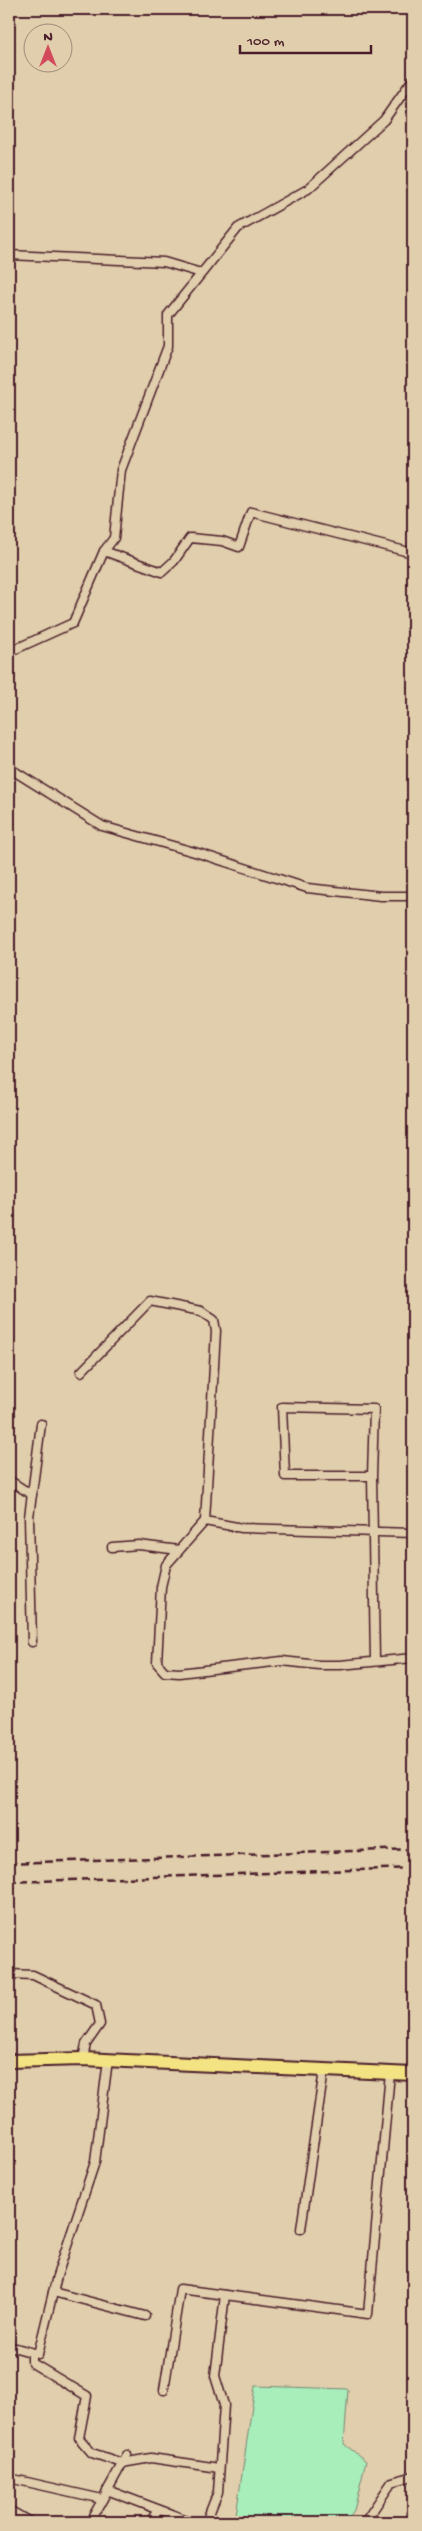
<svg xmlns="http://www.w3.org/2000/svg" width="422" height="2531" viewBox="0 0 422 2531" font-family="'Gochi Hand',sans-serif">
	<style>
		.green { fill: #a8eebb; stroke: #798673 }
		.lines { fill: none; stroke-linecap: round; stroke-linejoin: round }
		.minor-casing { stroke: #4a1f2b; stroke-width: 11 }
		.primary-casing { stroke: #4a1f2b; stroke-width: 16 }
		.minor { stroke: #e0ceac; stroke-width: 8 }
		.primary { stroke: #f4e382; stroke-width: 12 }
		.rail { stroke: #4a1f2b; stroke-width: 2.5; stroke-dasharray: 8 4; stroke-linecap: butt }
	</style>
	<rect width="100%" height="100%" fill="#e0ceac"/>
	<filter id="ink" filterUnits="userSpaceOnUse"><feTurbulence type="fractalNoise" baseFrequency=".02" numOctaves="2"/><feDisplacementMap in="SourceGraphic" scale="10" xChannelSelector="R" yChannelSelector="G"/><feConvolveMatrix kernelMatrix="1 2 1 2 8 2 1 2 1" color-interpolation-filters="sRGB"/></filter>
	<g filter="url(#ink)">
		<path class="green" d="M255 2386 348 2389 344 2444 366 2461 354 2510 346 2522H269L236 2515Z"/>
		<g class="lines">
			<defs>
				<g id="minor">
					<path d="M9 255 164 262 201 273"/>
					<path d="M104 551 162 572 174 561 190 538 222 541 239 547 251 512 413 553"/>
					<path d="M9 652 73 623 104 551 114 538 121 470 168 346V315L238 228 308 189 384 120 413 79"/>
					<path d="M9 671V673"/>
					<path d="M9 768 102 826 198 853 307 888 381 896H413"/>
					<path d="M81 1372 150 1301 201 1311 214 1320 216 1331 205 1521 166 1565 161 1587 157 1663 165 1672 179 1673 282 1661 319 1665H340L413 1658"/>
					<path d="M372 1476H285L282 1407 374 1409 372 1476 375 1661"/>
					<path d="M9 1480 32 1495"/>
					<path d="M205 1521 242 1528 413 1533"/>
					<path d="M112 1547 139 1545 179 1550"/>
					<path d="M32 1642 29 1517 41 1424"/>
					<path d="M9 1974 33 1975 96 2005 100 2024 86 2044 83 2059"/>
					<path d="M301 2229 324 2070"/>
					<path d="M53 2292 145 2316"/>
					<path d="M9 2346 38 2354 57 2276 95 2162 108 2060"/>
					<path d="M32 2353V2363L87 2396 79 2438 92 2453 122 2463 151 2458 219 2468"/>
					<path d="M164 2390 180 2289 368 2314 390 2073"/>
					<path d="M9 2478 102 2499"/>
					<path d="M107 2490 192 2522"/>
					<path d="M9 2510 30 2522"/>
					<path d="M90 2522 127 2455"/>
					<path d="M151 2522 159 2510"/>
					<path d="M206 2522 218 2492 224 2405 215 2376 225 2295"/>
					<path d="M365 2522 392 2482 413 2476"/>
				</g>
				<path id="primary" d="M9 2061 83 2059 413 2074"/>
			</defs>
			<use href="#minor" class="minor-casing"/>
			<use href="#primary" class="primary-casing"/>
			<use href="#minor" class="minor"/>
			<use href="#primary" class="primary"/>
			<g class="rail">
				<path d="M9 1863 413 1849"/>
				<path d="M9 1882 413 1868"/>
			</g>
		</g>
	</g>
	<rect width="422" height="2531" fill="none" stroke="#e0ceac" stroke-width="30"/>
	<rect x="15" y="15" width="392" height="2501" fill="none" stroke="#4a1f2b" stroke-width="2" filter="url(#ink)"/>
	<g transform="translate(48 48)"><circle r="24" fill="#e0ceac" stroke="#a48878"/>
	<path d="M0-4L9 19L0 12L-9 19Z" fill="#d1495b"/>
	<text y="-8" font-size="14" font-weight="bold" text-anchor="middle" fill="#4a1f2b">N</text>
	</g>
	<path d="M240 45v8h131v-8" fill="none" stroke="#4a1f2b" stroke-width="2.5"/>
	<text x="247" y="45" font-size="15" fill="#4a1f2b" stroke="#e0ceac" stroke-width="4" paint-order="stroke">100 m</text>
</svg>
